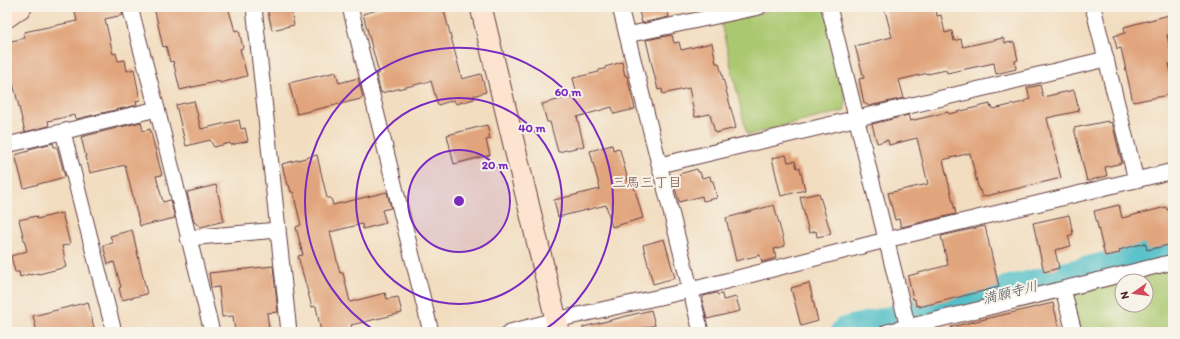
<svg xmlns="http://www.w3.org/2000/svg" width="1180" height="339" viewBox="0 0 1180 339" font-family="Itim,'Klee One',sans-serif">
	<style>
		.green { fill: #aac86f; stroke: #7a744d }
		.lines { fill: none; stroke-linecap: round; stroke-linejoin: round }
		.river { stroke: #52c0c8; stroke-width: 31 }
		.building { fill: #e1a57d }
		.street-casing { stroke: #633c41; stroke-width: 17 }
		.secondary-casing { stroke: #633c41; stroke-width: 23 }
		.street { stroke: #fff; stroke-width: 15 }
		.secondary { stroke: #fde4d1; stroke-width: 21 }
		.ring { fill: none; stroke: #7b2cbf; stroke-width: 2 }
		.labels { text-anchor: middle; stroke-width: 4; stroke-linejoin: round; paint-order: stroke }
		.neighbourhood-label { font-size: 14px; fill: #7f4e48; stroke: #f7f3e8 }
		.water-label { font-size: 14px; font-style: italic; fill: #4d5762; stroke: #f7f3e8 }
		.centre { fill: #7b2cbf; stroke: #f7f3e8; stroke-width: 2 }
		.ring-label { font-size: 12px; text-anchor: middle; font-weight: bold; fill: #7b2cbf; stroke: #f7f3e8; stroke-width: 4; stroke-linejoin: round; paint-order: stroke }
	</style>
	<rect width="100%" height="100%" fill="#f7f3e8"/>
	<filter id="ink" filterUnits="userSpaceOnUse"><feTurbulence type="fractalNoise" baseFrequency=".025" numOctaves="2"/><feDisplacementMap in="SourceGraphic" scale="8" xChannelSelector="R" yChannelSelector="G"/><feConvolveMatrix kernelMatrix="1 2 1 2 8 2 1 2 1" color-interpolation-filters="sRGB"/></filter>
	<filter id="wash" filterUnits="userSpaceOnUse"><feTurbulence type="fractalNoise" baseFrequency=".012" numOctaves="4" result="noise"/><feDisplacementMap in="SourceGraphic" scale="16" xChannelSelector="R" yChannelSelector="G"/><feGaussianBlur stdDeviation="0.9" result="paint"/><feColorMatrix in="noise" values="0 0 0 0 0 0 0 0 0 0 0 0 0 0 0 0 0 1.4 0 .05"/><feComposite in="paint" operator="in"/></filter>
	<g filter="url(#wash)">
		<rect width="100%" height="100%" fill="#f2ddc0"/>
		<g class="green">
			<path d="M784 7H825L846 102 844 111 747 135 721 23Z"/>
			<path d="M1173 269V332H1080L1069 294 1122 281V305H1146V281H1123Z"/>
		</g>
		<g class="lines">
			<path class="river" d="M846 332 892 321 918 313 1173 251"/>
		</g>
		<g id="blocks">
			<g class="building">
				<path d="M74 7H121L123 15 105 19 113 54 116 53 118 61 125 60 127 71 134 69 140 100 136 101 137 105 76 119 75 115 48 121 49 126 25 132 12 78H10L7 63V42L25 38 24 32 77 21Z"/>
				<path d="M154 7H228L235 31 239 30 243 48 240 49 247 76 220 83 219 81 180 90 173 61 170 62 166 46 163 47Z"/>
				<path d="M267 7H290L294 25 272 30Z"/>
				<path d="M387 7H443L462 79 481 74 486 92 473 96 474 99 456 104 454 100 438 105 431 81 381 93 376 74 379 73 363 14Z"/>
				<path d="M638 7H666L669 17 642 23Z"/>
				<path d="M884 7H936L937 16 941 15 945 33 952 31 954 41 961 39 963 47 1003 38 1005 43 1014 42 1018 60 1015 61 1016 69 996 74 994 63 947 73 946 70 928 74V73L899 80 904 98 869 106 864 103 859 79 864 78 855 46 892 37Z"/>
				<path d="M1173 14V34L1167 35 1173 63 1169 64 1173 80V94L1133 102 1121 48 1117 49 1114 36 1125 33 1124 27Z"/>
				<path d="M672 35 674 43 679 42 681 50 712 43 716 63H719L736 128 715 133 710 114 695 117 689 88 663 94 662 89 658 90 646 40Z"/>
				<path d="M622 62 625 76H627L635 109 614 114 612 107 577 117 584 146 558 152 550 122H547L542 104 577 95 573 78 599 72V70L605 69V67Z"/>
				<path d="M336 72 339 83 358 78 363 97 361 98V99L297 114 289 83Z"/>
				<path d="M1040 85 1043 97 1074 90 1079 111 1047 118 1061 178 982 197 980 190 979 191 970 153 943 160 956 214 901 227 899 219 895 220 888 193 928 184 917 138 889 145 888 140 877 143 872 124 908 115 910 121 948 112 949 114 990 104V107L992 106 993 109 1024 102V101L1030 99 1027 88Z"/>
				<path d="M194 101 201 129 239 120 241 129 245 128 248 141 231 145 230 143 214 147 210 140 186 146 176 105Z"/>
				<path d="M1108 121 1109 123 1112 122 1122 163 1105 167 1107 176 1087 181 1074 128Z"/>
				<path d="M141 122 143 131 150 129 162 175 156 176 163 202 170 200 175 218 140 226 125 165 90 173 81 137Z"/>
				<path d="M487 125 490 139 486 140 490 155 454 164 447 135Z"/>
				<path d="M53 143 54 147H57L65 177 24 188 15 155 29 151V149Z"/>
				<path d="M612 145 613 150 618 148 620 150 629 184 633 183 643 218 612 227 606 205 558 217 554 200 600 189 590 151Z"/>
				<path d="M317 155 327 198H331L333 205 387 192 391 208 382 210 386 223 363 229 362 224 330 232 340 273H343L350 302 385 293 387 299 398 297 402 313 351 325 352 332H321L316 306 312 307 298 256 303 255 296 227 301 225 293 192H291L289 185H287L282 164Z"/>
				<path d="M786 155 788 162 795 161 797 168H800L805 190 781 196 772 158Z"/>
				<path d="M697 169 698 172H700L702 178 710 176 711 181H713L717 198 703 201 702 196 679 202 672 178 680 176 679 174Z"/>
				<path d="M216 185 224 221 201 227 194 222 187 192Z"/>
				<path d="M819 193 831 234 817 237 816 231 809 233 800 197Z"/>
				<path d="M774 205 785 246 774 249 776 258 762 262 760 255 736 261 726 218Z"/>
				<path d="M1119 205 1122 218 1166 207 1167 210 1171 209 1173 217V244L1147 250 1145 243 1119 250 1120 253 1105 256 1094 211Z"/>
				<path d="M62 213 70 244 62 246 65 259H64L66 267 39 274 38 273 30 275 29 274 20 277 19 272H15L11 256 27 251 19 220 36 216 37 219Z"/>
				<path d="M1069 215 1073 234 1068 236 1071 246 1055 250 1059 268 1044 272 1033 223Z"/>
				<path d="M985 226 999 287 919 307V305L916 306 915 299H913L908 276 948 265 941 236Z"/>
				<path d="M132 230 147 294 122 300 119 288 121 287 114 262 108 264 103 245 113 243 110 236Z"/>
				<path d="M664 239 675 278 653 284 643 245Z"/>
				<path d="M273 266 278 312 267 313 269 328 261 329V332H235L233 316 222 317 219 287 211 288 209 273Z"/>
				<path d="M809 283 818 321 801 326 791 288Z"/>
				<path d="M717 293 718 295 722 294 723 300 736 297 740 311 707 319 702 299H703V296Z"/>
				<path d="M88 302 95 332H37L33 316Z"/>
				<path d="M1053 303 1060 332H952L951 327Z"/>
				<path d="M651 310 655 325 640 329 641 332H583V327Z"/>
			</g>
		</g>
	</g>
	<g filter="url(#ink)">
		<use href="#blocks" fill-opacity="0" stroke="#633c41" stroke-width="1"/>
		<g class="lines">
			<defs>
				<g id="street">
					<path d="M130 7 157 109 212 332"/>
					<path d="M254 7 289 332"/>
					<path d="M350 7 431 332"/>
					<path d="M620 7 701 332"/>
					<path d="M829 7 909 332"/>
					<path d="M1093 7 1136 180"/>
					<path d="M627 35 759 7"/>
					<path d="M63 132 114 332"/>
					<path d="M7 145 157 109"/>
					<path d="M660 165 1106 59"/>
					<path d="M188 238 278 230"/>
					<path d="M1063 289 1074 332"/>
					<path d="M510 332 556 320 691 290 886 240 1173 171"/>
					<path d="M887 332 1173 262"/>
				</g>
				<g id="secondary">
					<path d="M481 7 559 332"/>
					<path d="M7 17 21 7"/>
				</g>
			</defs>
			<use href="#street" class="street-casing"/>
			<use href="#secondary" class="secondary-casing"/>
			<use href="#street" class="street"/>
			<use href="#secondary" class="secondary"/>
		</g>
	</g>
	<circle cx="459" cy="201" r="51" fill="#7b2cbf" fill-opacity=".12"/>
	<g class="ring">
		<circle cx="459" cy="201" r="51"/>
		<circle cx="459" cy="201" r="103"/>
		<path d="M377 332A154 154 0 1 1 541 332"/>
	</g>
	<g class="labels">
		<g class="neighbourhood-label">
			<text x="647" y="187">三馬三丁目</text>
		</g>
		<g class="water-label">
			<text transform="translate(1010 292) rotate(-14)" y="5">満願寺川</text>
		</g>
	</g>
	<circle cx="459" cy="201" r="6" class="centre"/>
	<g class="ring-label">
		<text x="568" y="96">60 m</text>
		<text x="532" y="132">40 m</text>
		<text x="495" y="169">20 m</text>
	</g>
	<rect width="1180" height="339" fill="none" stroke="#f7f3e8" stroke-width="24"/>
	<g transform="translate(1134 293) rotate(256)"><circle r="19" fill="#f7f3e8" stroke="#b29e9c"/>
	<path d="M0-3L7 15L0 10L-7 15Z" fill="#d1495b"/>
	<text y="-6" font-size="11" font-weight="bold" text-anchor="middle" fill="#4a1f2b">N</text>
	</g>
</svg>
